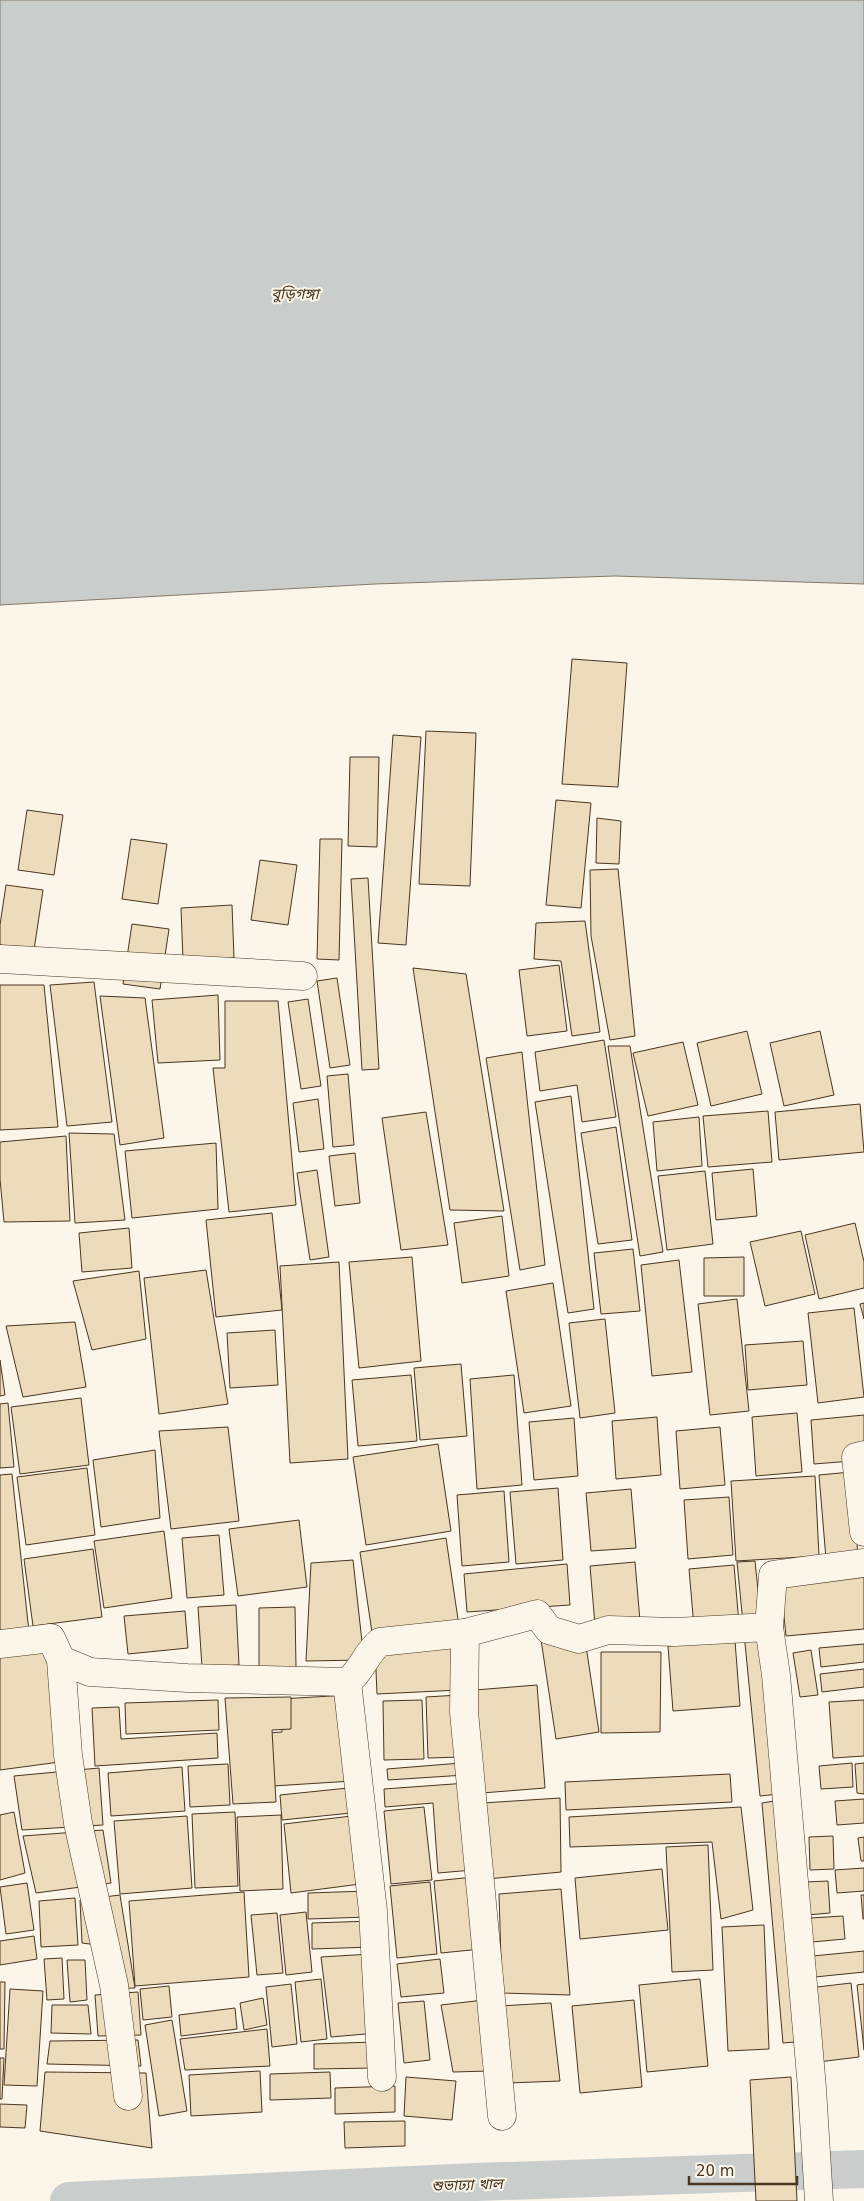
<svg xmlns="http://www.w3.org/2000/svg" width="864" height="2201" viewBox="0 0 864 2201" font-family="'DejaVu Sans','Noto Sans Bengali',sans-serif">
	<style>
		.water { fill: #c9cecd; stroke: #887966 }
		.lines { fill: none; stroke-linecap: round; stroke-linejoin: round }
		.canal { stroke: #c9cecd; stroke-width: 38 }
		.building { fill: #ecdcbc; stroke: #4a3520 }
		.street-casing { stroke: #4a3520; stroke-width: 29 }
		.street { stroke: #fbf6e9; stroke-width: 28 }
		.labels { text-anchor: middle; stroke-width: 4; stroke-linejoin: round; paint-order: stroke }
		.water-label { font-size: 15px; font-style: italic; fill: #4a3520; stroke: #fbf6e9 }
	</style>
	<rect width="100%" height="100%" fill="#fbf6e9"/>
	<path class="water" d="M0 0H864V584L615 576 375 584 0 605Z"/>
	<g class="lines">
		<path class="canal" d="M69 2201 476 2182 864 2169"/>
	</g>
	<g class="building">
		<path d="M572 659 627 663 618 787 562 784Z"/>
		<path d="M426 731 476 733 470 886 419 884Z"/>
		<path d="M393 735 421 737 406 945 378 943Z"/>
		<path d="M350 757H379L377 847 348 846Z"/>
		<path d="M556 800 591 803 581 908 546 905Z"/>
		<path d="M27 810 63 815 54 875 18 870Z"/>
		<path d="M597 818 621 821 619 864 596 863Z"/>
		<path d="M131 839 167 844 158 904 122 899Z"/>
		<path d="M320 839H342L339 960 317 959Z"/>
		<path d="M260 860 297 865 288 925 251 920Z"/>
		<path d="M618 869 635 1036 610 1040 591 936 590 870Z"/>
		<path d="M368 878 379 1069 362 1070 351 879Z"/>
		<path d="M6 885 43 890 34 950 0 945V925Z"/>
		<path d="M232 905 234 958 183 961 181 908Z"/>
		<path d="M585 921 600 1032 572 1036 561 961 534 959 536 923Z"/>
		<path d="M132 924 169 929 160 989 123 984Z"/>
		<path d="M559 965 567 1031 527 1036 519 970Z"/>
		<path d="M413 968 466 974 504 1211 450 1210Z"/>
		<path d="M337 978 350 1065 330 1068 317 981Z"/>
		<path d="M94 982 112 1122 67 1126 50 985Z"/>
		<path d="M0 985H44L58 1127 0 1130Z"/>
		<path d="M218 995 220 1060 158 1063 152 1000Z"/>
		<path d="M100 996 145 998 164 1138 120 1145Z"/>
		<path d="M308 999 321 1086 301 1089 288 1002Z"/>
		<path d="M225 1001H278L296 1205 229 1212 213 1068H225Z"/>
		<path d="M747 1031 762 1094 711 1106 697 1043Z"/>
		<path d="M820 1031 834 1095 784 1106 770 1043Z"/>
		<path d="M604 1040 616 1117 582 1122 577 1085 540 1091 535 1052Z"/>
		<path d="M683 1042 698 1105 648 1116 633 1053Z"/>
		<path d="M608 1046H630L663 1252 640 1256Z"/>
		<path d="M522 1052 545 1265 520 1270 486 1058Z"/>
		<path d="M348 1074 354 1145 333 1147 327 1076Z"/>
		<path d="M571 1096 594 1309 568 1313 535 1102Z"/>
		<path d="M318 1099 324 1149 299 1152 293 1103Z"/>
		<path d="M860 1104 864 1152 779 1160 775 1112Z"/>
		<path d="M768 1111 772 1162 708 1167 703 1116Z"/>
		<path d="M426 1112 448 1245 401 1250 382 1118Z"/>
		<path d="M699 1117 702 1166 657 1171 653 1122Z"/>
		<path d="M616 1127 632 1240 598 1244 581 1133Z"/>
		<path d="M69 1133 114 1134 125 1220 75 1223Z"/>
		<path d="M66 1136 70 1221 4 1222 0 1179V1142Z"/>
		<path d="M216 1143 218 1209 132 1218 125 1151Z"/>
		<path d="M355 1153 360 1203 335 1206 329 1156Z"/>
		<path d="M753 1169 757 1216 716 1220 712 1173Z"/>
		<path d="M317 1170 329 1257 310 1260 297 1173Z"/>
		<path d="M705 1171 713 1244 667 1250 658 1176Z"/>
		<path d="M272 1213 282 1310 216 1317 206 1220Z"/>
		<path d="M502 1216 509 1276 462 1283 454 1223Z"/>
		<path d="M855 1223 864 1262V1288L819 1299 805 1235Z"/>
		<path d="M129 1228 132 1268 82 1272 79 1233Z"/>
		<path d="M801 1231 815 1294 765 1306 750 1242Z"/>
		<path d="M633 1249 640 1311 601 1314 594 1253Z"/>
		<path d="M412 1257 421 1361 359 1368 349 1262Z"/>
		<path d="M744 1257V1296H704V1258Z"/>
		<path d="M679 1260 692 1372 652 1376 641 1265Z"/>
		<path d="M339 1262 348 1459 290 1463 280 1266Z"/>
		<path d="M206 1270 228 1404 159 1414 144 1278Z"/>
		<path d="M139 1271 146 1339 92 1350 73 1281Z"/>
		<path d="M553 1283 571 1406 524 1413 506 1291Z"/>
		<path d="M737 1299 749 1411 710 1415 698 1304Z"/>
		<path d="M864 1303V1319L860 1304Z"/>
		<path d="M854 1308 864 1397 818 1403 808 1313Z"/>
		<path d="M605 1319 615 1413 580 1418 569 1323Z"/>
		<path d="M75 1322 86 1387 23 1397 6 1326Z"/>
		<path d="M275 1330 278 1385 230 1388 227 1333Z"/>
		<path d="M803 1341 807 1385 748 1390 745 1345Z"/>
		<path d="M0 1360 5 1395 0 1396Z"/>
		<path d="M461 1364 467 1436 420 1440 414 1368Z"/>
		<path d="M411 1375 417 1441 358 1446 352 1380Z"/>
		<path d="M514 1375 522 1485 477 1489 470 1379Z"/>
		<path d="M81 1398 89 1465 20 1474 11 1407Z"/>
		<path d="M8 1403 14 1467 0 1468V1404Z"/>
		<path d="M797 1413 802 1472 756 1476 752 1417Z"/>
		<path d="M864 1415V1460L814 1464 811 1420Z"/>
		<path d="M657 1417 661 1475 616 1479 612 1421Z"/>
		<path d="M574 1418 578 1476 534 1480 529 1422Z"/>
		<path d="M228 1427 239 1521 171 1529 159 1431Z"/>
		<path d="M720 1427 725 1485 680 1489 676 1431Z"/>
		<path d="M438 1444 451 1531 366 1545 353 1457Z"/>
		<path d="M155 1450 160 1518 101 1527 93 1460Z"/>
		<path d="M87 1468 95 1535 26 1545 17 1477Z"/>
		<path d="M851 1472 858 1556 826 1559 819 1475Z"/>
		<path d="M12 1474 29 1632 0 1637V1475Z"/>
		<path d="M815 1476 819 1556 736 1561 731 1481Z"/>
		<path d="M558 1488 563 1560 516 1564 510 1492Z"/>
		<path d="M631 1489 636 1548 591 1551 586 1493Z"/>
		<path d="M504 1491 509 1562 462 1566 457 1495Z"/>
		<path d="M729 1497 733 1555 688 1559 684 1500Z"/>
		<path d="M299 1520 307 1587 238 1596 229 1529Z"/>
		<path d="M164 1531 172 1598 104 1608 94 1541Z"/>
		<path d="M219 1535 224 1595 187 1598 182 1538Z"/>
		<path d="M446 1538 459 1626 373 1639 360 1552Z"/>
		<path d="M93 1549 102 1617 33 1626 24 1559Z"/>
		<path d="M353 1560 364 1660 306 1661 311 1563Z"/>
		<path d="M755 1561 779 1794 760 1796 737 1562Z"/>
		<path d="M635 1562 640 1621 595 1625 590 1566Z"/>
		<path d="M567 1564 570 1605 467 1612 464 1574Z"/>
		<path d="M734 1565 739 1624 694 1627 689 1569Z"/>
		<path d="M864 1570V1629L786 1636 780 1578Z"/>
		<path d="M236 1605 239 1665 202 1667 198 1607Z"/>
		<path d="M295 1607 296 1668H259V1608Z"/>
		<path d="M185 1611 188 1648 128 1654 124 1616Z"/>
		<path d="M583 1626 599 1732 556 1739 540 1633Z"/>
		<path d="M735 1641 740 1706 673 1711 668 1646Z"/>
		<path d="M456 1643 459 1690 377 1694 375 1648Z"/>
		<path d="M864 1644V1662L821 1667 819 1648Z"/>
		<path d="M51 1649 67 1761 0 1770V1656Z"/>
		<path d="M811 1650 818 1695 800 1697 793 1653Z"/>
		<path d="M601 1652H661L660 1732 601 1733Z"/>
		<path d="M864 1669V1687L822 1692 820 1674Z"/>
		<path d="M537 1685 545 1788 482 1793 475 1690Z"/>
		<path d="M348 1695 352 1781 257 1787 254 1734 282 1732 280 1699Z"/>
		<path d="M459 1695 462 1757 428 1758 426 1697Z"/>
		<path d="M291 1697V1729L272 1730 276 1802 233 1804 225 1698Z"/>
		<path d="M218 1700 219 1730 126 1734 125 1703Z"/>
		<path d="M422 1700 424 1759 384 1760 383 1701Z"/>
		<path d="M864 1700V1756L833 1758 829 1702Z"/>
		<path d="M119 1707 121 1739 217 1733 218 1758 95 1766 92 1708Z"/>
		<path d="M461 1763 465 1775 388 1780 387 1769Z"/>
		<path d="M852 1763 853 1787 821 1789 819 1766Z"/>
		<path d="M864 1763V1794L857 1793 855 1764Z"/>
		<path d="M228 1764 230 1805 190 1807 188 1766Z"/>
		<path d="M182 1767 185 1811 111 1816 108 1773Z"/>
		<path d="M99 1768 103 1825 22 1830 14 1776Z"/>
		<path d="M730 1774 732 1802 566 1810 565 1782Z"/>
		<path d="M467 1783 473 1870 438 1873 433 1803 385 1807 384 1789Z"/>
		<path d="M358 1787 361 1812 282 1820 280 1795Z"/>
		<path d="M560 1798 561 1872 487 1879 483 1803Z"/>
		<path d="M864 1799V1823L837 1825 835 1801Z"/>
		<path d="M774 1801 795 2042 783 2043 762 1803Z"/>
		<path d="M424 1807 432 1880 391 1884 384 1811Z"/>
		<path d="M741 1807 753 1910 721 1919 712 1842 570 1847 569 1817Z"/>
		<path d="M14 1812 25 1873 0 1880V1815Z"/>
		<path d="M235 1812 238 1886 195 1888 192 1814Z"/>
		<path d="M281 1815 283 1889 240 1891 237 1817Z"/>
		<path d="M360 1815 368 1883 291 1893 284 1824Z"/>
		<path d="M187 1816 192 1888 120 1894 114 1821Z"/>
		<path d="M103 1830 111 1883 36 1893 23 1836Z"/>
		<path d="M833 1836 834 1869 810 1870 809 1837Z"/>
		<path d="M864 1837V1861H861L858 1838Z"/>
		<path d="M708 1845 713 1970 672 1972 666 1847Z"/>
		<path d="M864 1868V1891L837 1893 835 1870Z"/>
		<path d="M662 1869 668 1930 580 1939 575 1878Z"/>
		<path d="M474 1877 481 1949 441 1953 434 1881Z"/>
		<path d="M828 1881 830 1913 807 1915 805 1882Z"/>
		<path d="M430 1882 437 1954 397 1958 390 1886Z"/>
		<path d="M27 1883 34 1930 6 1934 0 1887Z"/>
		<path d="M561 1889 570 1995 502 1993 499 1894Z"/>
		<path d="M368 1891V1917L308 1919V1893Z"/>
		<path d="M244 1892 249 1977 135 1986 129 1901Z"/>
		<path d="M120 1895 135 1988 104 1989 98 1945 82 1943 80 1900Z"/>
		<path d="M861 1895H864V1919H863Z"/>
		<path d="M75 1898 78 1945 41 1947 39 1901Z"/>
		<path d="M306 1912 312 1972 286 1975 280 1915Z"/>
		<path d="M277 1913 283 1973 257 1975 251 1915Z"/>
		<path d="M843 1916 845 1939 812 1942 810 1918Z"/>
		<path d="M372 1921V1947L312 1949V1923Z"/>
		<path d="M764 1925 769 2049 728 2051 722 1927Z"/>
		<path d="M34 1936 37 1959 0 1965V1941Z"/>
		<path d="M864 1951V1972L815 1977 813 1956Z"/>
		<path d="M371 1954 377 2033 331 2037 321 1957Z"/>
		<path d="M62 1958 64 1999 47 2000 44 1959Z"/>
		<path d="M440 1959 444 1993 401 1997 397 1964Z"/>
		<path d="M67 1960H85L87 2000 70 2002Z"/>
		<path d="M321 1979 327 2039 301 2042 295 1982Z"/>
		<path d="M700 1979 708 2066 647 2072 639 1985Z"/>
		<path d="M0 1982H5L4 2049H0Z"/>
		<path d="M851 1983 859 2057 818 2062 809 1988Z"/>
		<path d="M291 1984 297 2044 272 2047 266 1987Z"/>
		<path d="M864 1984V2050L857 1985Z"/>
		<path d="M169 1986 172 2017 143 2020 140 1989Z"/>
		<path d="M10 1989 43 1991 37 2086 4 2085Z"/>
		<path d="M138 1992 141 2035 98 2036 95 1995Z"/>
		<path d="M263 1998 267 2025 244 2030 240 2003Z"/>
		<path d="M484 2000 490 2071 453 2072 441 2005Z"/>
		<path d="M634 2000 642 2087 580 2093 572 2006Z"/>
		<path d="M424 2001 430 2060 404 2063 398 2003Z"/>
		<path d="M551 2003 560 2081 508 2083 500 2006Z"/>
		<path d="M52 2005H88L91 2034 51 2033Z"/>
		<path d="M235 2008 237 2029 181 2036 179 2015Z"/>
		<path d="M172 2020 187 2111 159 2116 145 2025Z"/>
		<path d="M267 2029 270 2066 185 2070 180 2039Z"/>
		<path d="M138 2040 141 2066 47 2064 50 2041Z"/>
		<path d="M374 2042V2068L314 2069V2044Z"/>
		<path d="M0 2058H4L2 2099H0Z"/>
		<path d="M260 2071 262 2112 191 2116 189 2075Z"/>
		<path d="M45 2072 146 2073 152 2148 40 2131Z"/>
		<path d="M330 2072 331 2098 270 2100V2074Z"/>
		<path d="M406 2077 456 2081 452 2120 404 2116Z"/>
		<path d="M791 2077 797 2201H756L750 2080Z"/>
		<path d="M395 2086V2112L335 2114V2088Z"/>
		<path d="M0 2104 27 2105 25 2128 0 2127Z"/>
		<path d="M405 2121V2146L345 2148 344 2122Z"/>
	</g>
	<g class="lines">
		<defs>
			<g id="street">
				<path d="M0 959 303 976"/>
				<path d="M864 1455 856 1457 864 1532"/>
				<path d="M0 1644 51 1638 61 1660 90 1672 187 1678 347 1682C362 1671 365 1654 380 1642L465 1633"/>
				<path d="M61 1660 68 1755 78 1823 114 1985 128 2096"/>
				<path d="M347 1682 373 1911 382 2077"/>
				<path d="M502 2116 464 1712 465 1633 537 1614 549 1630 579 1639 608 1630 675 1632 769 1627"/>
				<path d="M819 2201 812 2088 776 1675 769 1627 773 1575 864 1563"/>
			</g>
		</defs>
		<use href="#street" class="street-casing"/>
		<use href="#street" class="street"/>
	</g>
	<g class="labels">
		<g class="water-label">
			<text x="295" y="299">বুড়িগঙ্গা</text>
			<text transform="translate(467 2185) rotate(-2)" y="5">শুভাঢ্যা খাল</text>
		</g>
	</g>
	<path d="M689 2176v8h108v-8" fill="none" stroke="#4a3520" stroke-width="2.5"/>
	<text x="696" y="2176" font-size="15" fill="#4a3520" stroke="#fbf6e9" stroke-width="4" paint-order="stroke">20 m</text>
</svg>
